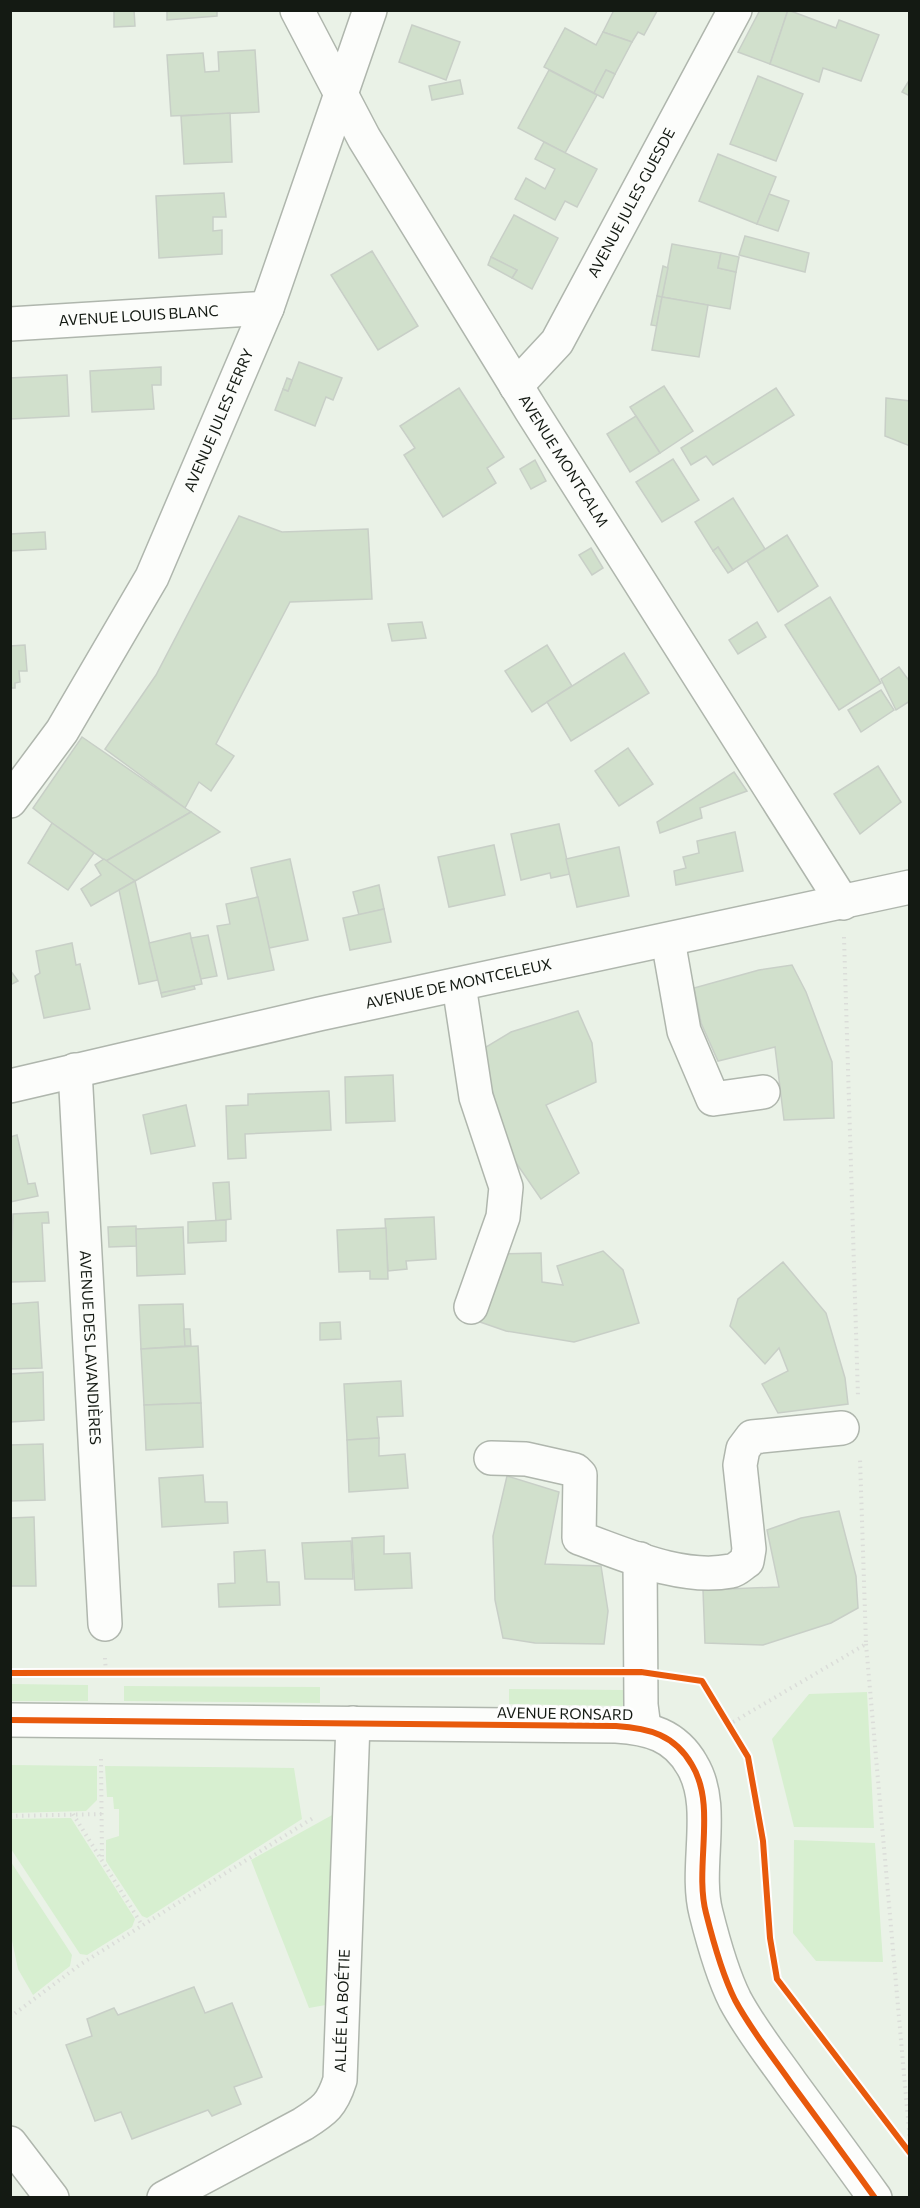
<svg xmlns="http://www.w3.org/2000/svg" width="920" height="2208" viewBox="0 0 920 2208" font-family="Commissioner,sans-serif">
	<style>
		.green { fill: #d7efd0 }
		.building { fill: #d1e0cc; stroke: #c8cfc7; stroke-width: 1.5 }
		.lines { fill: none; stroke-linecap: round; stroke-linejoin: round }
		.minor-casing { stroke: #afb6ad; stroke-width: 36 }
		.path { stroke: #dbddd9; stroke-width: 4; stroke-dasharray: 1.5 4.5; stroke-linecap: butt }
		.minor { stroke: #fcfdfb; stroke-width: 33 }
		.cycleway-casing { stroke: #fefefe; stroke-width: 10 }
		.cycleway { stroke: #e8590c; stroke-width: 6 }
		.labels { text-anchor: middle; stroke-width: 6; stroke-linejoin: round; paint-order: stroke }
		.street-label { font-size: 15px; fill: #141a13; stroke: #fefefe }
	</style>
	<rect width="100%" height="100%" fill="#eaf2e7"/>
	<g class="green">
		<path d="M11 1684 88 1685V1701H11Z"/>
		<path d="M124 1686 320 1687V1703L124 1701Z"/>
		<path d="M509 1689 624 1690V1706L509 1704Z"/>
		<path d="M867 1692 874 1828 794 1827 772 1739 809 1694Z"/>
		<path d="M11 1765 97 1766V1800L86 1811 11 1813Z"/>
		<path d="M105 1766 294 1768 302 1819 147 1918 142 1916 106 1861V1840L119 1836V1809H114L113 1797H107Z"/>
		<path d="M334 1814 331 2004 309 2008 251 1860Z"/>
		<path d="M71 1818 135 1919 132 1927 87 1955 80 1954 11 1849V1819Z"/>
		<path d="M794 1840 875 1843 883 1962 816 1961 793 1933Z"/>
		<path d="M11 1862 72 1955 70 1966 33 1995 18 1969 11 1936Z"/>
	</g>
	<g class="building">
		<path d="M114 10H134L135 26 114 27Z"/>
		<path d="M167 10H217V16L167 20Z"/>
		<path d="M614 10H655L657 11 644 35 638 32 632 42 603 32Z"/>
		<path d="M760 10H788L770 64 738 52Z"/>
		<path d="M788 10 836 28 839 20 879 35 861 81 823 68 819 82 770 64Z"/>
		<path d="M412 25 460 42 446 80 399 62Z"/>
		<path d="M565 28 596 45 603 32 632 42 615 74 606 70 594 93 544 67Z"/>
		<path d="M255 50 259 112 171 116 167 55 203 53 205 72 219 71 218 52Z"/>
		<path d="M549 70 597 95 565 153 518 128Z"/>
		<path d="M606 70 615 74 603 98 594 93Z"/>
		<path d="M758 76 803 94 776 161 730 144Z"/>
		<path d="M910 79V96L902 92Z"/>
		<path d="M460 80 463 94 432 100 429 86Z"/>
		<path d="M230 113 232 162 184 164 181 116Z"/>
		<path d="M544 142 597 169 577 207 565 201 555 220 515 199 526 178 545 189 555 169 535 159Z"/>
		<path d="M718 154 776 177 757 224 699 201Z"/>
		<path d="M224 193 226 217H213V231L222 230V254L159 258 156 196Z"/>
		<path d="M769 194 789 201 778 231 757 224Z"/>
		<path d="M514 215 558 238 532 289 512 278 517 270 491 257Z"/>
		<path d="M745 236 809 253 805 272 739 255Z"/>
		<path d="M672 244 721 253 718 268 736 272 730 309 662 297Z"/>
		<path d="M372 251 418 326 378 350 331 275Z"/>
		<path d="M721 253 739 257 736 272 718 268Z"/>
		<path d="M491 257 517 270 512 278 488 265Z"/>
		<path d="M663 266 668 268 662 297 657 296Z"/>
		<path d="M657 296 662 297 657 326 651 325Z"/>
		<path d="M662 297 708 305 699 357 652 350Z"/>
		<path d="M299 362 342 378 333 400 326 397 315 426 275 410 283 389 288 391Z"/>
		<path d="M161 367V385H152L154 409 92 412 90 371Z"/>
		<path d="M67 375 69 416 10 419V378Z"/>
		<path d="M287 378 292 380 288 391 283 389Z"/>
		<path d="M664 386 693 431 660 453 630 407Z"/>
		<path d="M459 388 504 457 487 468 496 483 443 517 404 455 415 448 400 426Z"/>
		<path d="M776 388 794 415 713 465 706 456 691 465 681 448Z"/>
		<path d="M886 398 910 401V446L885 436Z"/>
		<path d="M636 416 660 453 630 472 607 434Z"/>
		<path d="M673 459 699 500 662 522 636 482Z"/>
		<path d="M535 460 546 481 531 489 520 469Z"/>
		<path d="M733 498 765 549 733 570 718 547 713 551 695 522Z"/>
		<path d="M239 516 282 532 368 529 372 599 290 602 216 744 234 756 211 791 199 782 185 808 105 749 156 675Z"/>
		<path d="M45 532 46 549 10 551V534Z"/>
		<path d="M787 535 818 586 778 612 747 561Z"/>
		<path d="M718 547 733 570 728 573 713 551Z"/>
		<path d="M591 548 603 568 592 575 579 555Z"/>
		<path d="M830 597 881 683 839 710 785 625Z"/>
		<path d="M422 622 426 638 392 641 388 624Z"/>
		<path d="M757 622 766 637 738 654 729 640Z"/>
		<path d="M25 645 27 671H19L20 682 15 683V688H10V646Z"/>
		<path d="M547 645 572 686 532 712 505 671Z"/>
		<path d="M624 653 649 693 571 741 547 702Z"/>
		<path d="M899 667 910 682V701L896 710 881 679Z"/>
		<path d="M881 690 894 710 861 732 848 710Z"/>
		<path d="M82 737 185 808 191 812 106 861 52 823 33 808Z"/>
		<path d="M628 748 653 784 619 806 595 771Z"/>
		<path d="M878 766 901 802 860 834 834 794Z"/>
		<path d="M734 772 747 791 700 808 702 818 660 833 657 822Z"/>
		<path d="M191 812 220 832 135 881 106 861Z"/>
		<path d="M52 823 94 853 68 890 28 863Z"/>
		<path d="M559 824 570 874 551 878 550 873 521 880 511 834Z"/>
		<path d="M735 832 743 871 676 885 674 871 686 868 683 857 699 853 697 841Z"/>
		<path d="M494 845 505 895 449 907 438 857Z"/>
		<path d="M619 847 629 896 577 907 566 859Z"/>
		<path d="M104 859 135 881 91 906 81 889 101 875 95 865Z"/>
		<path d="M290 859 308 940 269 948 251 868Z"/>
		<path d="M135 881 158 980 139 984 119 890Z"/>
		<path d="M379 885 384 909 359 915 353 892Z"/>
		<path d="M258 897 274 970 228 979 217 926 230 924 226 904Z"/>
		<path d="M384 909 391 942 350 950 343 918Z"/>
		<path d="M190 933 202 984 161 993 149 943Z"/>
		<path d="M208 935 217 976 201 979 191 938Z"/>
		<path d="M72 943 76 965 80 964 90 1009 44 1018 35 976 40 973 36 951Z"/>
		<path d="M792 965 806 992 832 1062 834 1118 784 1120 775 1047 718 1061 701 1023 694 988 759 970Z"/>
		<path d="M10 970 18 981 10 985Z"/>
		<path d="M194 986 195 989 162 997 161 993Z"/>
		<path d="M578 1011 592 1043 596 1082 546 1105 579 1173 541 1199 510 1154 481 1050 511 1032Z"/>
		<path d="M393 1075 395 1121 346 1123 345 1077Z"/>
		<path d="M329 1091 331 1130 245 1134 246 1158 228 1159 226 1106 248 1105V1094Z"/>
		<path d="M186 1105 195 1146 151 1154 143 1115Z"/>
		<path d="M17 1135 28 1184 35 1183 38 1196 10 1202V1137Z"/>
		<path d="M229 1182 231 1219 216 1221 213 1183Z"/>
		<path d="M48 1212 49 1223H42L45 1281 10 1282 13 1214Z"/>
		<path d="M434 1217 436 1259 406 1261 407 1269 388 1271 385 1219Z"/>
		<path d="M226 1220V1241L188 1243V1222Z"/>
		<path d="M136 1226 137 1246 109 1247 108 1227Z"/>
		<path d="M183 1227 185 1274 137 1276 136 1229Z"/>
		<path d="M386 1228 388 1279H370V1271L339 1272 337 1230Z"/>
		<path d="M603 1251 623 1270 639 1323 574 1342 506 1331 480 1322 503 1254 541 1253 542 1282 563 1285 557 1266Z"/>
		<path d="M783 1262 826 1313 845 1378 848 1404 778 1413 762 1384 788 1371 779 1348 765 1364 730 1326 738 1299Z"/>
		<path d="M38 1302 42 1368 10 1369V1304Z"/>
		<path d="M183 1304 185 1346 141 1349 139 1305Z"/>
		<path d="M340 1322 341 1339 320 1340V1323Z"/>
		<path d="M184 1329H190L191 1346H185Z"/>
		<path d="M198 1346 201 1403 144 1405 141 1349Z"/>
		<path d="M43 1372 44 1420 10 1422V1374Z"/>
		<path d="M401 1381 403 1416 377 1417 379 1438 347 1440 344 1384Z"/>
		<path d="M201 1403 203 1447 146 1450 144 1405Z"/>
		<path d="M379 1438V1456L405 1454 408 1488 349 1492 347 1440Z"/>
		<path d="M43 1444 45 1500 10 1501V1445Z"/>
		<path d="M203 1475 205 1502H227L228 1523 162 1527 159 1478Z"/>
		<path d="M507 1476 559 1492 545 1564 601 1566 608 1611 604 1644 535 1643 503 1638 495 1600 493 1536Z"/>
		<path d="M839 1511 856 1576 858 1608 831 1623 763 1645 705 1643 703 1590 779 1587 767 1530 801 1518Z"/>
		<path d="M34 1517 36 1586H10V1518Z"/>
		<path d="M384 1536V1554L410 1553 412 1588 355 1590 352 1538Z"/>
		<path d="M351 1541 353 1579H305L302 1543Z"/>
		<path d="M265 1550 267 1582H279L280 1605 219 1607 218 1584 235 1583 234 1552Z"/>
		<path d="M194 1987 205 2013 232 2003 262 2077 234 2087 241 2104 212 2116 208 2110 132 2139 121 2112 95 2121 66 2045 92 2036 87 2019 114 2008 118 2015Z"/>
	</g>
	<g class="lines">
		<defs>
			<g id="minor">
				<path id="s1" d="M297 10 364 138 531 410 843 903"/>
				<path id="s2" d="M10 324 267 308"/>
				<path id="s3" d="M516 386 557 342 735 10"/>
				<path id="s4" d="M10 801 62 731 152 577 267 308 370 10"/>
				<path d="M668 940 684 1031 713 1099 763 1092"/>
				<path d="M459 985 476 1097 506 1187 503 1217 471 1307"/>
				<path id="s5" d="M75 1070 105 1624"/>
				<path id="s6" d="M10 1086 319 1014 910 887"/>
				<path d="M491 1458 526 1459 575 1470 580 1475 579 1538C625 1554 681 1581 731 1571 737 1570 742 1564 747 1561L749 1549 740 1465 743 1449 752 1437 842 1428"/>
				<path d="M640 1559 641 1705 644 1728"/>
				<path d="M10 1720 616 1726C649 1728 675 1735 692 1765 717 1806 694 1867 706 1913 713 1941 722 1974 735 2000 751 2030 772 2056 791 2083 819 2121 847 2159 875 2198"/>
				<path d="M10 2143 52 2198"/>
				<path id="s7" d="M164 2198 303 2124C325 2110 332 2105 340 2080L353 1723"/>
			</g>
		</defs>
		<use href="#minor" class="minor-casing"/>
		<g class="path">
			<path d="M844 937 858 1397"/>
			<path d="M866 1644 910 2142"/>
			<path d="M105 1658 106 1674"/>
			<path d="M728 1725 866 1644 860 1459"/>
			<path d="M101 1759 102 1860"/>
			<path d="M73 1814 142 1925"/>
			<path d="M10 1816 102 1814"/>
			<path d="M10 2017 81 1964 313 1818"/>
		</g>
		<use href="#minor" class="minor"/>
		<defs>
			<g id="cycleway">
				<path d="M10 1673 641 1672 702 1681 748 1757 763 1841 770 1938 777 1979 910 2153"/>
				<path d="M10 1720 616 1726C649 1728 675 1735 692 1765 717 1806 694 1867 706 1913 713 1941 722 1974 735 2000 751 2030 772 2056 791 2083 819 2121 847 2159 875 2198"/>
			</g>
		</defs>
		<use href="#cycleway" class="cycleway-casing"/>
		<use href="#cycleway" class="cycleway"/>
	</g>
	<g class="labels">
		<g class="street-label">
			<text dy="5" stroke="none"><textPath href="#s3" startOffset="218">AVENUE JULES GUESDE</textPath></text>
			<text dy="5" stroke="none"><textPath href="#s2" startOffset="129">AVENUE LOUIS BLANC</textPath></text>
			<text dy="5" stroke="none"><textPath href="#s4" startOffset="436">AVENUE JULES FERRY</textPath></text>
			<text dy="5" stroke="none"><textPath href="#s1" startOffset="524">AVENUE MONTCALM</textPath></text>
			<text dy="5" stroke="none"><textPath href="#s6" startOffset="460">AVENUE DE MONTCELEUX</textPath></text>
			<text dy="5" stroke="none"><textPath href="#s5" startOffset="278">AVENUE DES LAVANDIÈRES</textPath></text>
			<text transform="translate(565 1714) rotate(1)" y="5">AVENUE RONSARD</text>
			<text dy="5" stroke="none"><textPath href="#s7" startOffset="286">ALLÉE LA BOÉTIE</textPath></text>
		</g>
	</g>
	<rect width="920" height="2208" fill="none" stroke="#141a13" stroke-width="24"/>
</svg>
